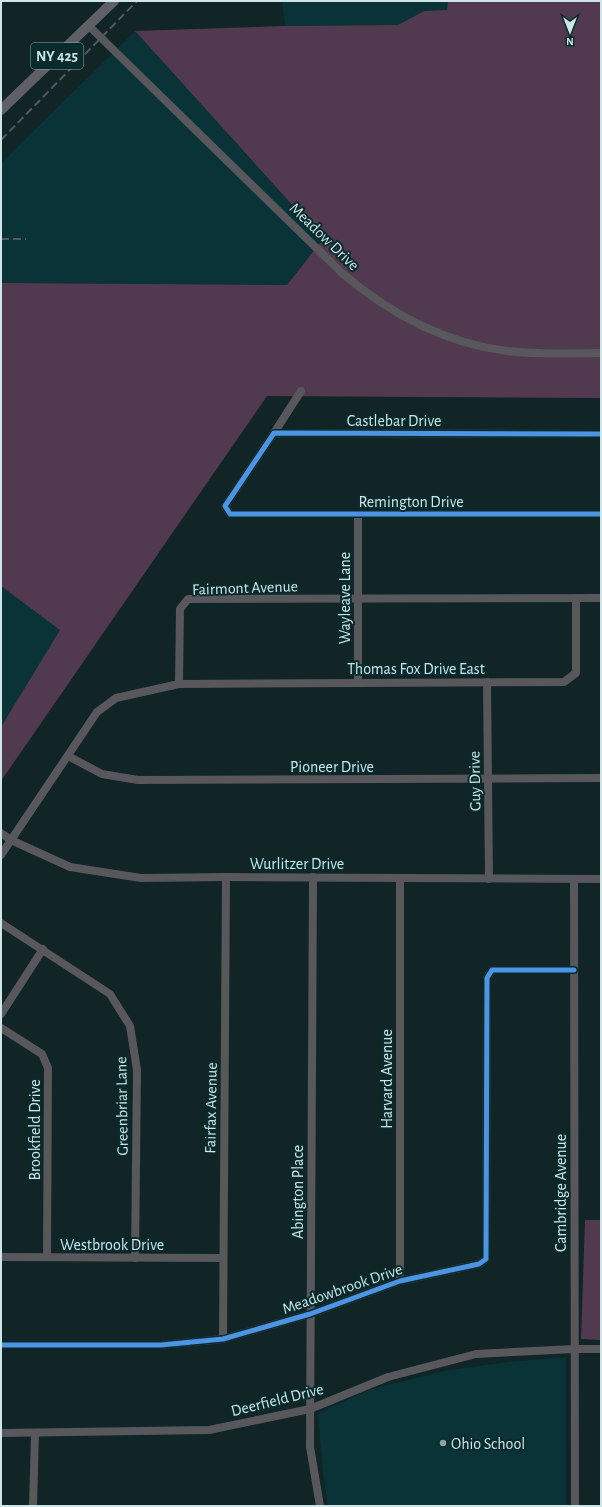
<svg xmlns="http://www.w3.org/2000/svg" width="602" height="1507" viewBox="0 0 602 1507" font-family="'Alegreya Sans',sans-serif">
	<style>
		.built { fill: #093336 }
		.green { fill: #513a50 }
		.lines { fill: none; stroke-linecap: round; stroke-linejoin: round }
		.minor { stroke: #57575c; stroke-width: 8 }
		.major { stroke: #5f6066; stroke-width: 10 }
		.rail { stroke: #52595c; stroke-width: 2; stroke-dasharray: 8 4; stroke-linecap: butt }
		.cycleway-casing { stroke: #092b2e; stroke-width: 8 }
		.cycleway { stroke: #4d94e3; stroke-width: 5 }
		.poi-dot { fill: #8ca2a3; stroke: #092b2e; stroke-width: 1.5 }
		.labels { text-anchor: middle; stroke-width: 4; stroke-linejoin: round; paint-order: stroke }
		.shield { fill: #092b2e; stroke: #94aeb0; stroke-width: 1 }
		.shield-label { font-size: 15px; font-weight: bold; fill: #cfe6e7 }
		.street-label { font-size: 16px; fill: #cfe6e7; stroke: #092b2e }
		.poi-label { font-size: 16px; fill: #cfe6e7; stroke: #092b2e; text-anchor: start }
	</style>
	<rect width="100%" height="100%" fill="#112426"/>
	<g class="built">
		<path d="M282 1H448L447 10 424 11 398 25 285 26Z"/>
		<path d="M135 31 323 239 287 285 1 283V163Z"/>
		<path d="M1 586 61 630 1 727Z"/>
		<path d="M566 1357V1506H328L323 1473 318 1413 372 1389 449 1370 508 1362Z"/>
	</g>
	<g class="green">
		<path d="M448 1H601V398L267 396 1 781V727L60 630 1 586V283L287 285 323 239 135 31 285 26 398 25 424 11 447 10Z"/>
		<path d="M585 1220H601V1340L581 1339Z"/>
	</g>
	<g class="lines">
		<g class="minor">
			<path d="M89 26 342 273C390 314 443 343 507 351 538 355 570 353 601 353"/>
			<path d="M274 433 301 391"/>
			<path d="M601 434 274 433 225 506 230 514H601"/>
			<path d="M358 514V682"/>
			<path d="M487 682 489 879"/>
			<path d="M179 684 180 609 188 599 601 598"/>
			<path d="M68 756 102 774 138 780 601 778"/>
			<path d="M1 833 11 840 70 867 141 878 226 877 601 879"/>
			<path d="M1 855 97 712 116 698 179 684 564 682 576 673V598"/>
			<path d="M313 877 310 1447 320 1506"/>
			<path d="M574 879 575 1506"/>
			<path d="M1 923 110 994 130 1026 137 1070 135 1258"/>
			<path d="M1 1014 43 949"/>
			<path d="M1 1028 42 1054 48 1068 47 1257"/>
			<path d="M1 1257 223 1258"/>
			<path d="M400 1281V878"/>
			<path d="M223 1339 226 877"/>
			<path d="M1 1345H161L223 1339 310 1314 400 1281 479 1264 486 1259 487 978 492 970H574"/>
			<path d="M1 1433 209 1430 310 1409 388 1377 476 1354 574 1349H601"/>
			<path d="M33 1506 35 1433"/>
		</g>
		<path class="major" d="M1 110 114 1"/>
		<g class="rail">
			<path d="M1 140 137 1"/>
			<path d="M1 239H26"/>
		</g>
		<defs>
			<g id="cycleway">
				<path d="M601 434 274 433 225 506 230 514H601"/>
				<path d="M1 1345H161L223 1339 310 1314 400 1281 479 1264 486 1259 487 978 492 970H574"/>
			</g>
		</defs>
		<use href="#cycleway" class="cycleway-casing"/>
		<use href="#cycleway" class="cycleway"/>
	</g>
	<circle class="poi-dot" cx="443" cy="1443" r="4"/>
	<g class="labels">
		<rect class="shield" x="31" y="43" width="52" height="26" rx="3"/>
		<g class="shield-label">
			<text x="57" y="61">NY 425</text>
		</g>
		<g class="street-label">
			<text transform="translate(325 236) rotate(44)" y="6">Meadow Drive</text>
			<text x="394" y="426">Castlebar Drive</text>
			<text x="411" y="507">Remington Drive</text>
			<text transform="translate(245 587) rotate(-2)" y="6">Fairmont Avenue</text>
			<text transform="translate(344 598) rotate(-90)" y="6">Wayleave Lane</text>
			<text x="416" y="674">Thomas Fox Drive East</text>
			<text x="332" y="772">Pioneer Drive</text>
			<text transform="translate(474 781) rotate(-91)" y="6">Guy Drive</text>
			<text x="297" y="869">Wurlitzer Drive</text>
			<text transform="translate(386 1079) rotate(-90)" y="6">Harvard Avenue</text>
			<text transform="translate(121 1106) rotate(-91)" y="6">Greenbriar Lane</text>
			<text transform="translate(210 1108) rotate(-89)" y="6">Fairfax Avenue</text>
			<text transform="translate(34 1130) rotate(-90)" y="6">Brookfield Drive</text>
			<text transform="translate(297 1192) rotate(-90)" y="6">Abington Place</text>
			<text transform="translate(560 1193) rotate(-90)" y="6">Cambridge Avenue</text>
			<text x="112" y="1250">Westbrook Drive</text>
			<text transform="translate(342 1288) rotate(-19)" y="6">Meadowbrook Drive</text>
			<text transform="translate(277 1399) rotate(-14)" y="6">Deerfield Drive</text>
		</g>
		<g class="poi-label">
			<text x="451" y="1449">Ohio School</text>
		</g>
	</g>
	<rect width="602" height="1507" fill="none" stroke="#cfe6e7" stroke-width="4"/>
	<g transform="translate(570 32) rotate(180)" stroke="#092b2e" stroke-width="3" paint-order="stroke">
	<path d="M0-3L7 15L0 10L-7 15Z" fill="#cfe6e7"/>
	<text y="-6" font-size="11" font-weight="bold" text-anchor="middle" fill="#cfe6e7">N</text>
	</g>
</svg>
